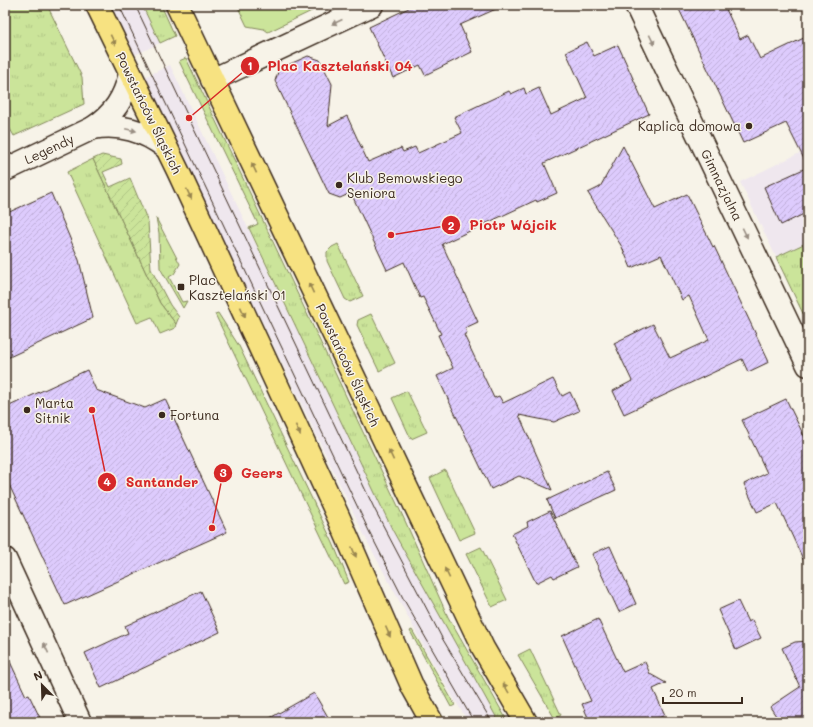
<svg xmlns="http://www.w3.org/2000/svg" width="813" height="727" viewBox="0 0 813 727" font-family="Mali,sans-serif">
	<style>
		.built { fill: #efe7ee }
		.grass { fill: url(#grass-tufts); stroke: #83875c }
		.park { fill: #cbe49a; stroke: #83875c }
		.garden { fill: url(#garden-furrows); stroke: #83875c }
		.building { fill: url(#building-hatch); stroke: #3b2a1e }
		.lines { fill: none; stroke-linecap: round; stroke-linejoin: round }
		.minor-casing { stroke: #3b2a1e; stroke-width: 25 }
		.major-casing { stroke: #3b2a1e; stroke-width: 25 }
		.minor { stroke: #f7f3e8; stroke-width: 22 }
		.major { stroke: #f7e281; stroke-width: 22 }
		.tram { stroke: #3b2a1e; stroke-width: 1 }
		.oneway { fill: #998e83 }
		.oneway2 { fill: #998650 }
		.poi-dot { fill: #3b2a1e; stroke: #f7f3e8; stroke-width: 1.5 }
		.labels { text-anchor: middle; stroke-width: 3; stroke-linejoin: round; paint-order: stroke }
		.street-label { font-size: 13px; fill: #3b2a1e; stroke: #f7f3e8 }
		.poi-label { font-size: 13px; fill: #3b2a1e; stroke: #f7f3e8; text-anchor: start }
		.leader { fill: none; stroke: #d62828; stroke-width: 1.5 }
		.callout-dot { fill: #d62828; stroke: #f7f3e8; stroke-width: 1.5 }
		.mark-label { font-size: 12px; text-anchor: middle; font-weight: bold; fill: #fff }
		.callout-label { font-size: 14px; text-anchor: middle; font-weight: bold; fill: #d62828; stroke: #f7f3e8; stroke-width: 3; stroke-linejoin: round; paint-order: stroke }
	</style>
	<defs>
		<pattern id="grass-tufts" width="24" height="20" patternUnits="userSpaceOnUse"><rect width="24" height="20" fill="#cbe49a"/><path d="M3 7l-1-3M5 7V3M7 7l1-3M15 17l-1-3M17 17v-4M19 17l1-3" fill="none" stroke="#afc484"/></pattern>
		<pattern id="garden-furrows" width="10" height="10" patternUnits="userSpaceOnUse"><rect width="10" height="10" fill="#cbe49a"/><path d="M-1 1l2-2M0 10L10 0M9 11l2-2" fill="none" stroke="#afc484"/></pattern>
		<pattern id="building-hatch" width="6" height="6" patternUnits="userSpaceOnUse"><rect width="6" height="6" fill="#ddcbfd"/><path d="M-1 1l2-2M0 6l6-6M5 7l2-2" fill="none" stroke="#bfaed8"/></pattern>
	</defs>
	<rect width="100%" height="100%" fill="#f7f3e8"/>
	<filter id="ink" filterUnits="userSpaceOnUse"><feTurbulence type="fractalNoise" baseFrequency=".025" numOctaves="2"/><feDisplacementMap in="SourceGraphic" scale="8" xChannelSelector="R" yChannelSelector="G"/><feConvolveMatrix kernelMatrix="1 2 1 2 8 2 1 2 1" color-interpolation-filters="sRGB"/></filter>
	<g filter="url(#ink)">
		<g class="built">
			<path d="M111 5H142L160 43 135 55Z"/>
			<path d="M170 65 393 531 499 722H468L429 656 368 543 145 77Z"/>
			<path d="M808 149V242L776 257 740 182Z"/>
		</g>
		<g class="grass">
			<path d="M5 5H47L82 77 84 104 14 136 5 120Z"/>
			<path d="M142 5H161L175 36 160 43Z"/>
			<path d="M186 58 406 523 448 617 508 722H499L393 531 249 228 258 224 179 61Z"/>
			<path d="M93 159 160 303 176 324 175 328 160 334 152 317 137 323 67 172Z"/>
			<path d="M156 218 180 264 174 274 169 277 182 302 187 301 183 308 160 268 159 233Z"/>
			<path d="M808 242V324L776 257Z"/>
			<path d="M338 244 363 296 350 302 345 299 327 261V252L332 247Z"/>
			<path d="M218 313 239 346 333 543 349 582 344 584 215 314Z"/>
			<path d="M371 314 395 363 379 371 357 325 358 320Z"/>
			<path d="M407 391 427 432 411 439 392 398Z"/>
			<path d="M445 470 475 533 459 540 430 478Z"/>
			<path d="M481 547 507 600 492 607 466 554Z"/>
			<path d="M412 630 455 705 451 707 410 631Z"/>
			<path d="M530 649 561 715 555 719 518 655Z"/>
		</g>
		<path class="park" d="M237 5H324L268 32 264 29 247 26Z"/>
		<path class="garden" d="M102 155 121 159 122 164 103 172 110 187 130 178 148 222 151 269 170 305 179 317 176 324 160 303 93 159Z"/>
		<g class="building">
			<path d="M415 5H505L460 25 472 52 425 75 420 65 393 78 369 27Z"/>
			<path d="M677 5H724L740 39 748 35 760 59 808 36V212L781 225 764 187 808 167 786 123 743 143Z"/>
			<path d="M587 42 594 56 618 45 649 114 544 163 557 193 537 202 536 200 442 244 478 322 465 328 467 333 464 335 494 398 499 396 503 403 553 379 562 396 570 392 579 411 554 422 519 415 552 490 519 476 491 489 437 376 453 368 438 335 441 334 423 297 420 298 404 262 387 270 351 193 340 198 329 194 275 81 279 69 308 56 320 60 332 84 328 126 347 116 368 162 401 148 403 152 415 147 418 153 462 133 454 117 509 91 511 94 524 88 526 94 539 88 551 115 587 98 566 52Z"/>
			<path d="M623 146 655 209 687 194 713 247 714 246 769 362 748 372 742 359 624 414 613 391 632 381 614 343 653 324 670 358 709 340 689 296 682 300 661 255 631 268 622 247 588 193 600 187Z"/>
			<path d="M51 193 79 260 93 318 5 359V214Z"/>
			<path d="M87 370 96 390 145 408 165 399 227 532 65 605 5 476V408Z"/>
			<path d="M786 399 808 444V570L777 503 757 512 744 484 767 473 742 420Z"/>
			<path d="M607 472 616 490 555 518 547 500Z"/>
			<path d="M550 511 577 567 554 578 552 575 536 583 512 534 528 526 527 522Z"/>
			<path d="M610 546 636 604 619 612 592 554Z"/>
			<path d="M201 591 220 632 101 688 85 653 128 633 125 626Z"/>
			<path d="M738 601 748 622 752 620 761 638 736 650 718 610Z"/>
			<path d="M598 619 623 672 645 662 650 674 666 683 653 689 665 715 650 722H590L582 704 591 701 562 636Z"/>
			<path d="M808 641V722H780L770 707 800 687 782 648 795 642Z"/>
			<path d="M5 651 26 696 29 695 42 722H5Z"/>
			<path d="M314 693 331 722H263Z"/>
		</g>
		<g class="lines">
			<defs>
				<g id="minor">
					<path d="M636 5 808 365"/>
					<path d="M212 80 372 5"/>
					<path d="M93 128C119 123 145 131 165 147"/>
					<path d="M5 170 93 128C114 114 124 99 130 74"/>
					<path d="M5 559 80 722"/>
				</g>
				<g id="major">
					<path d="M97 5 178 171 338 516 413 688 432 722"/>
					<path d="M177 5 483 648 526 722"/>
				</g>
			</defs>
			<use href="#minor" class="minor-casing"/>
			<use href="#major" class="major-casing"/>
			<use href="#minor" class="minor"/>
			<use href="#major" class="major"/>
			<g class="tram">
				<path d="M119 5 369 531 404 600 474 722"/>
				<path d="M135 5 375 510 442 638 492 722"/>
			</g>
		</g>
		<defs><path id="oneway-solid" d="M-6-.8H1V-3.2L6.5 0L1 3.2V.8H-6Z"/></defs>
		<g class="oneway">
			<use href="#oneway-solid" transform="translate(337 22) rotate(155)"/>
			<use href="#oneway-solid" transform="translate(652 40) rotate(64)"/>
			<use href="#oneway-solid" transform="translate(131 130) rotate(12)"/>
			<use href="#oneway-solid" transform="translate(745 233) rotate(64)"/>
			<use href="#oneway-solid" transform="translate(46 648) rotate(-115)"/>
		</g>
		<g class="oneway2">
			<use href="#oneway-solid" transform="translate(113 40) rotate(64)"/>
			<use href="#oneway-solid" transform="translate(254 168) rotate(-115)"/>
			<use href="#oneway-solid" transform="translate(189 194) rotate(65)"/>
			<use href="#oneway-solid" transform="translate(311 288) rotate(-115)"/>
			<use href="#oneway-solid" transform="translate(243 312) rotate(65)"/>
			<use href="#oneway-solid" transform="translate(298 430) rotate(65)"/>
			<use href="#oneway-solid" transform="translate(391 455) rotate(-115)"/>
			<use href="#oneway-solid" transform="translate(354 552) rotate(67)"/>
			<use href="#oneway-solid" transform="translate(447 573) rotate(-116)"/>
			<use href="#oneway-solid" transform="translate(388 632) rotate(66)"/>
			<use href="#oneway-solid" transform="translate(506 688) rotate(-120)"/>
		</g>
	</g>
	<g class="poi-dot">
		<circle cx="749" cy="126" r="4"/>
		<circle cx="339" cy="185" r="4"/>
		<rect x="177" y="283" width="8" height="8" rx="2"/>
		<circle cx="27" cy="410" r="4"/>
		<circle cx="162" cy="415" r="4"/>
	</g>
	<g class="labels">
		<g class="street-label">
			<text transform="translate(149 113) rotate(64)" y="5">Powstańców Śląskich</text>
			<text transform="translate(49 149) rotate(-25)" y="5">Legendy</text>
			<text transform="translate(722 185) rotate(64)" y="5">Gimnazjalna</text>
			<text transform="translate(348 365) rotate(65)" y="5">Powstańców Śląskich</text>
		</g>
		<g class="poi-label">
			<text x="741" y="131" text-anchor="end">Kaplica domowa</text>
			<text x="347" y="183">Klub Bemowskiego<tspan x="347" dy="15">Seniora</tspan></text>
			<text x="189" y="285">Plac<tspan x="189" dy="15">Kasztelański 01</tspan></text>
			<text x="35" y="408">Marta<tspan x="35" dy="15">Sitnik</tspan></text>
			<text x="170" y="420">Fortuna</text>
		</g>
	</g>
	<path class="leader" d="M189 118L250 66M391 235L451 225M212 528L223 473M92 410L107 482"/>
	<g class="callout-dot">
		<circle cx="189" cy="118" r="4"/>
		<circle cx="391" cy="235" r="4"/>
		<circle cx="212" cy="528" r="4"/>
		<circle cx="92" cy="410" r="4"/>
		<circle cx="250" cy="66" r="10"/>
		<circle cx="451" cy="225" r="10"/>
		<circle cx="223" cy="473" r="10"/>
		<circle cx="107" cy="482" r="10"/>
	</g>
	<g class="mark-label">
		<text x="250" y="70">1</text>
		<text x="451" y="230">2</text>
		<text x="223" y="477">3</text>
		<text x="107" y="486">4</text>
	</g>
	<g class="callout-label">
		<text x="340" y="71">Plac Kasztelański 04</text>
		<text x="513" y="230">Piotr Wójcik</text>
		<text x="262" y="478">Geers</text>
		<text x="162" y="487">Santander</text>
	</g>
	<rect width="813" height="727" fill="none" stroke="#f7f3e8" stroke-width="20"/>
	<rect x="10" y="10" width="793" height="707" fill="none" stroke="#3b2a1e" stroke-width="1.5" filter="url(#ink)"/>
	<g transform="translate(42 685) rotate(337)" stroke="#f7f3e8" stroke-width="3" paint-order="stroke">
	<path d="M0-3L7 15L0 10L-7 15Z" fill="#3b2a1e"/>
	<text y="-6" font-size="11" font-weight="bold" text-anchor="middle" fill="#3b2a1e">N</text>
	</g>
	<path d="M663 697v6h79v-6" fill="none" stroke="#3b2a1e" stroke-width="2"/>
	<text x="669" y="697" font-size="12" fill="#3b2a1e" stroke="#f7f3e8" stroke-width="3" paint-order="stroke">20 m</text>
</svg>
